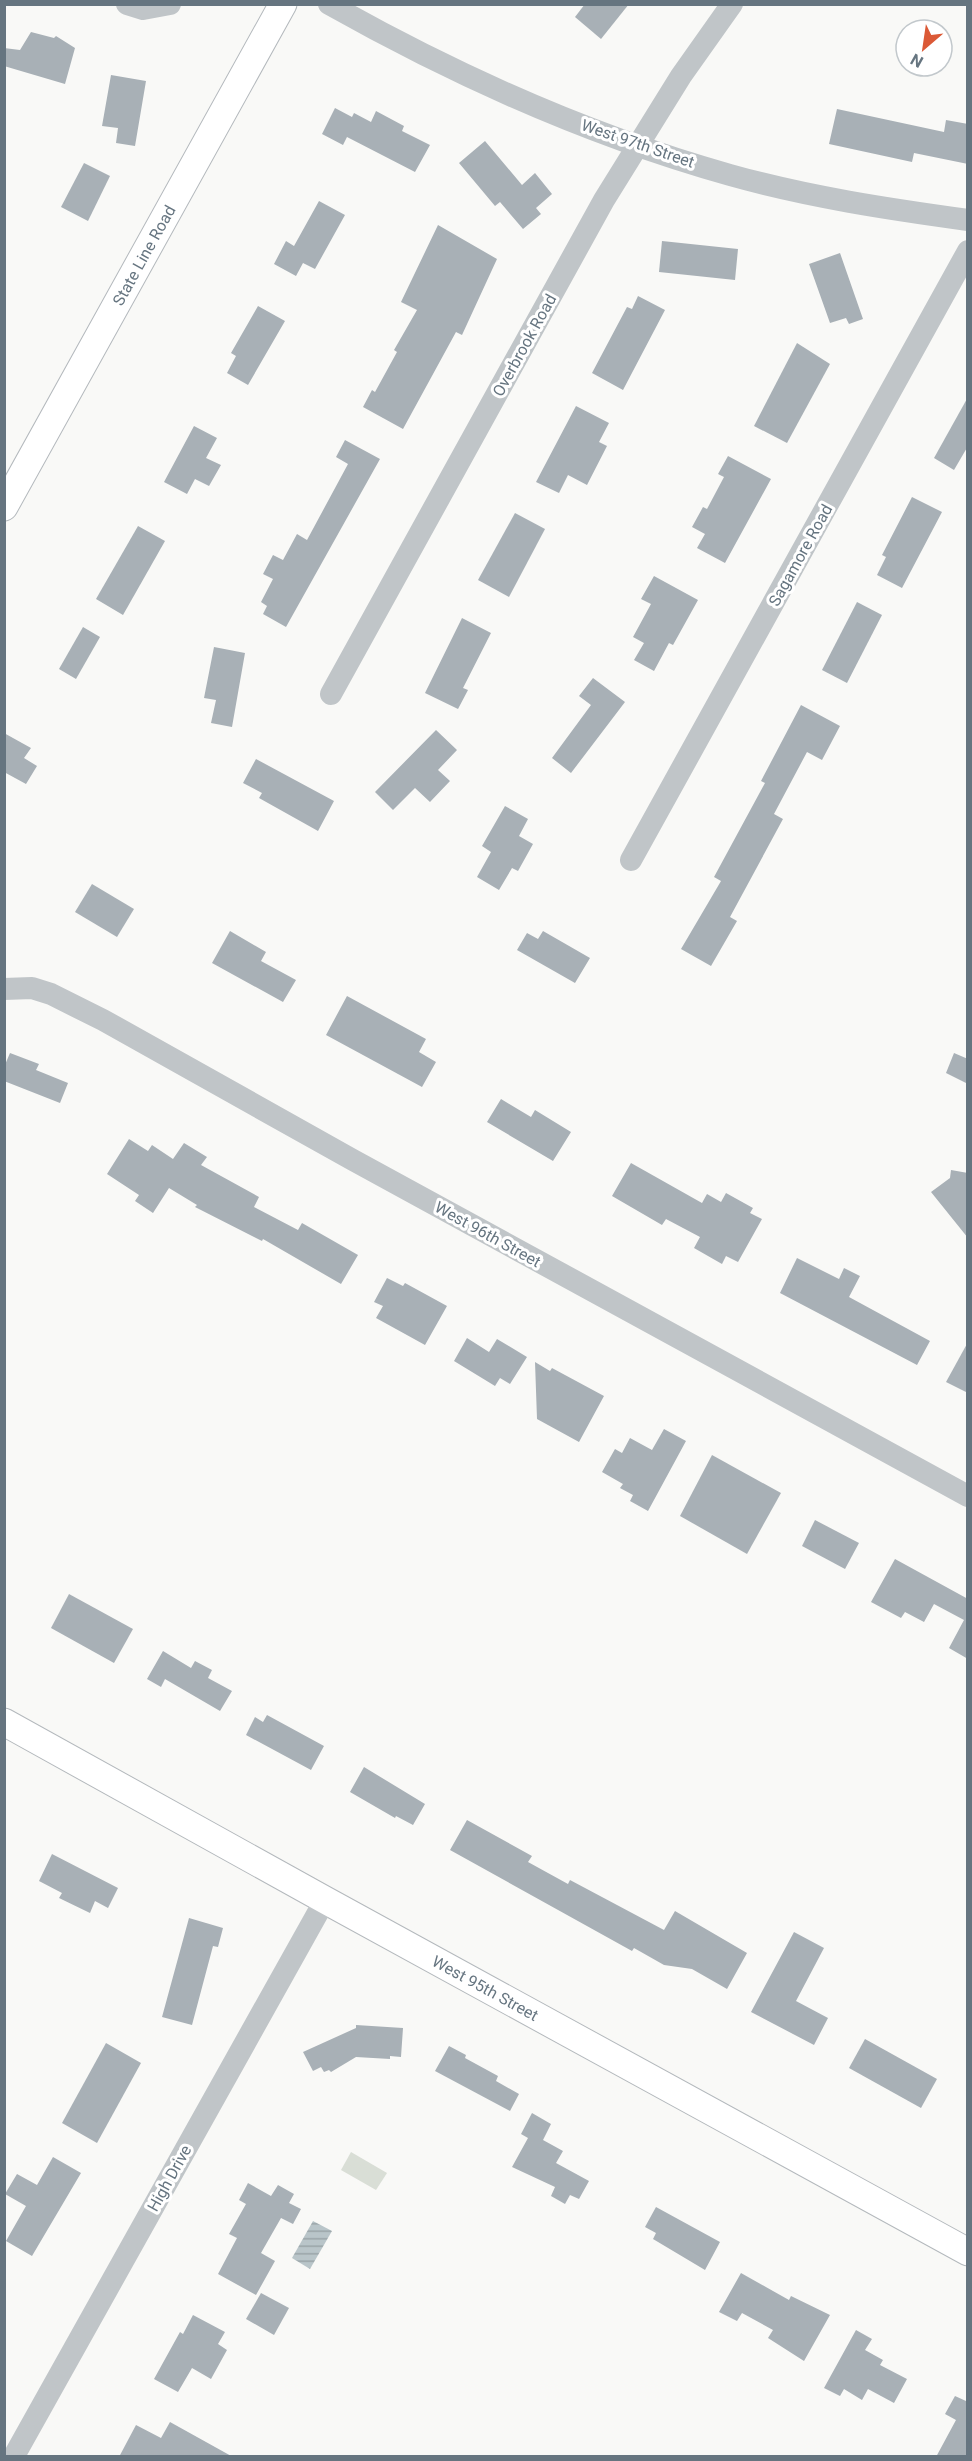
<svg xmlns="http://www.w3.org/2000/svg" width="972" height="2461" viewBox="0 0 972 2461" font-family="Roboto,sans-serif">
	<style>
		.garden { fill: #d9ded6 }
		.water { fill: url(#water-rules) }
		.building { fill: #a8b0b6 }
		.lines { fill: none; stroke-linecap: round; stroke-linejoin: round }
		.major-casing { stroke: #b4b9bd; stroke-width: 29 }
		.minor { stroke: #c0c5c8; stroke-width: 22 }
		.major { stroke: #fff; stroke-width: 27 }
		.labels { text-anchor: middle; stroke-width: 6; stroke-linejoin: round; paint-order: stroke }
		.street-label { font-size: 16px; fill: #667580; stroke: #fff }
	</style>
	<defs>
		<pattern id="water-rules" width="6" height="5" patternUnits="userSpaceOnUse" patternTransform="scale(1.5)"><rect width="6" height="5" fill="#b9c5c9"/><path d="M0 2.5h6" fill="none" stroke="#9aa5a8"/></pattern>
	</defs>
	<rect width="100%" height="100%" fill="#f9f9f7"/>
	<path class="garden" d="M351 2152 387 2173 376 2190 341 2170Z"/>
	<path class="water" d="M313 2221 332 2231 310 2269 292 2258Z"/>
	<g class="building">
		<path d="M585 4H629L601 39 575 17Z"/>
		<path d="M31 32 54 38 56 36 75 48 65 84 4 66V48L20 50Z"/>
		<path d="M111 75 146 81 135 146 116 143 118 128 102 126Z"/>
		<path d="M335 108 352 117 354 113 371 122 376 111 404 126 402 131 430 145 415 172 347 137 343 145 322 134Z"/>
		<path d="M837 109 944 132 946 120 968 124V164L914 153 912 162 829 144Z"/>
		<path d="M485 141 522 185 535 173 552 194 536 208 541 214 523 229 500 202 495 206 459 163Z"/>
		<path d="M84 163 110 176 88 221 61 207Z"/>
		<path d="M319 201 345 215 315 269 303 263 296 276 274 264 286 241 294 246Z"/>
		<path d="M438 225 497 259 462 335 456 332 403 429 363 407 372 390 375 392 397 352 394 350 417 310 401 302Z"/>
		<path d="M662 241 738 249 735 280 659 272Z"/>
		<path d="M840 253 863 319 849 324 846 318 830 323 809 264Z"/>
		<path d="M638 296 665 310 623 390 592 373 627 307 632 309Z"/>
		<path d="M258 306 285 321 248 385 227 373 236 356 231 353Z"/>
		<path d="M797 343 830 364 787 443 754 426Z"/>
		<path d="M968 397V446L954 470 934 458Z"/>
		<path d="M576 406 609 423 599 442 607 446 587 485 568 475 559 493 536 482Z"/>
		<path d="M194 426 217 438 206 458 221 465 209 486 195 479 187 494 164 482Z"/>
		<path d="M345 440 380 459 286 627 263 614 267 606 261 602 273 579 263 574 273 555 283 560 297 534 307 540 348 464 336 457Z"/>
		<path d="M728 456 771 479 725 563 697 548 705 534 692 527 703 507 707 509 724 477 718 474Z"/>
		<path d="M912 497 942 512 902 588 877 575 886 557 882 555Z"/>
		<path d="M515 513 545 529 509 597 478 580Z"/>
		<path d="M138 526 165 541 123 615 96 599Z"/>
		<path d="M654 576 698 600 673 645 669 643 654 671 634 660 644 643 633 637 651 604 641 599Z"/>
		<path d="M857 602 882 615 847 683 822 670Z"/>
		<path d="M462 618 491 633 463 688 468 690 458 709 425 693Z"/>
		<path d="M83 627 100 637 76 679 59 669Z"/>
		<path d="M214 647 245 653 232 727 211 723 216 700 204 698Z"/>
		<path d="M593 678 625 702 571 773 552 758 591 705 579 696Z"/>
		<path d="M801 705 840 726 822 760 807 752 774 814 783 819 730 917 737 921 711 966 681 949 721 881 714 877 765 783 761 781Z"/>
		<path d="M436 730 457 750 438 770 450 781 430 802 415 788 393 810 375 792Z"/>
		<path d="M4 733 31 748 24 758 37 766 26 784 4 772Z"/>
		<path d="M256 759 334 801 318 831 259 798 262 793 243 783Z"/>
		<path d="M505 806 528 819 519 836 533 844 518 871 512 868 499 890 477 877 491 852 482 846Z"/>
		<path d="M92 884 134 909 117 937 75 912Z"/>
		<path d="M230 931 266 952 261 961 296 980 283 1002 212 963Z"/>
		<path d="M543 931 590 958 575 983 517 950 527 933 538 939Z"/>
		<path d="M347 996 426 1039 419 1052 436 1062 422 1087 326 1035Z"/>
		<path d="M10 1053 39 1064 36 1070 68 1083 60 1103 4 1081V1067Z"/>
		<path d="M954 1053 968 1059V1084L946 1073Z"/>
		<path d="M501 1099 531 1117 535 1110 571 1132 553 1161 487 1122Z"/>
		<path d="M129 1139 148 1151 152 1145 173 1159 184 1143 207 1157 201 1165 259 1197 254 1207 298 1230 302 1223 358 1255 341 1284 263 1239 262 1241 195 1207 197 1205 169 1188 153 1213 135 1201 139 1195 107 1174Z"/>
		<path d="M631 1163 702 1203 707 1194 721 1202 726 1193 753 1208 750 1213 762 1219 738 1262 726 1256 722 1264 694 1248 700 1237 666 1219 662 1225 612 1196Z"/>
		<path d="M951 1170 968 1173V1238L931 1192 950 1178Z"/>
		<path d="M797 1258 839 1279 844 1268 860 1276 849 1297 930 1341 917 1365 780 1293Z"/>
		<path d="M387 1278 403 1286 405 1283 447 1306 425 1345 376 1318 383 1306 374 1302Z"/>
		<path d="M467 1338 489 1352 497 1339 527 1357 510 1384 500 1378 495 1386 454 1361Z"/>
		<path d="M968 1342V1393L946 1382Z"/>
		<path d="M535 1362 550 1371 552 1368 604 1396 579 1442 537 1419Z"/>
		<path d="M664 1429 686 1441 648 1511 630 1501 633 1495 620 1488 623 1484 602 1472 615 1449 622 1453 630 1438 652 1450Z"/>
		<path d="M712 1455 781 1493 747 1554 680 1516Z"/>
		<path d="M815 1520 859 1543 845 1569 802 1546Z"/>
		<path d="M895 1559 968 1599V1659L949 1648 964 1620 934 1604 924 1622 905 1612 901 1618 871 1602Z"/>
		<path d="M69 1594 133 1629 114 1663 51 1628Z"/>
		<path d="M163 1651 191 1668 195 1661 212 1670 208 1678 232 1691 220 1711 165 1679 161 1687 147 1679Z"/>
		<path d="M267 1715 324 1746 311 1770 246 1735 255 1717 263 1722Z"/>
		<path d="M364 1767 425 1804 413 1825 396 1816 395 1818 350 1792Z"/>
		<path d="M467 1820 532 1856 528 1862 568 1884 570 1880 664 1930 675 1911 747 1953 727 1989 692 1969 664 1965 634 1948 632 1951 450 1850Z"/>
		<path d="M52 1854 118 1888 108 1908 95 1901 90 1913 59 1898 62 1893 39 1881Z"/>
		<path d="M189 1918 223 1928 218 1947 213 1946 192 2025 162 2017Z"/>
		<path d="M794 1932 824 1948 796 2001 828 2018 814 2045 751 2012Z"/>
		<path d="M356 2025 403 2028 401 2057 390 2056V2059L356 2057 331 2072 329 2070 324 2072 321 2067 313 2071 303 2052 356 2028Z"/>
		<path d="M865 2039 937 2079 921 2108 849 2068Z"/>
		<path d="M106 2043 141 2063 97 2143 62 2123Z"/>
		<path d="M449 2046 466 2055 465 2058 498 2076 496 2081 519 2094 510 2111 435 2071Z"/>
		<path d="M532 2113 551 2124 543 2140 563 2151 556 2163 589 2181 579 2199 570 2195 565 2204 551 2196 555 2187 512 2167 528 2138 521 2134Z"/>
		<path d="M53 2157 81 2173 32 2256 6 2241 26 2206 5 2194 17 2174 37 2185Z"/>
		<path d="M248 2183 271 2196 278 2185 294 2194 289 2203 301 2209 293 2224 281 2218 261 2253 275 2261 256 2295 218 2274 237 2238 229 2234 246 2204 239 2200Z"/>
		<path d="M656 2207 720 2242 705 2270 653 2239 656 2233 645 2227Z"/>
		<path d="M741 2273 789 2300 791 2296 830 2315 804 2361 768 2338 773 2330 742 2313 737 2321 719 2312Z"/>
		<path d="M261 2293 289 2308 274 2335 246 2319Z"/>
		<path d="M193 2315 225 2332 218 2344 227 2350 211 2379 192 2368 178 2392 154 2379 180 2332 183 2334Z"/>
		<path d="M856 2330 872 2339 865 2350 883 2360 880 2365 907 2379 894 2403 868 2389 862 2400 844 2389 840 2396 824 2388Z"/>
		<path d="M955 2396 966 2401 968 2399V2457H936L956 2420 945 2414Z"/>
		<path d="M170 2422 233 2457H119L136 2425 161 2438Z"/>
	</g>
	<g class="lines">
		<defs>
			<g id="major">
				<path id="s1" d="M4 507 283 4"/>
				<path id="s2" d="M4 1722 325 1900 968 2252"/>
			</g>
		</defs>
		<use href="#major" class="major-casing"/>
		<g class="minor">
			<path d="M127 4 143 9 170 4"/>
			<path d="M329 4C455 75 591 136 730 175 808 197 888 209 968 220"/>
			<path d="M331 694 604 200 681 76 732 4"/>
			<path d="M631 860 968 251"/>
			<path d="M4 989 32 988 51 994 103 1020 353 1160 968 1496"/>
			<path d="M14 2456 325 1900"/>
		</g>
		<use href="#major" class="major"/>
	</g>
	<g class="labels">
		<g class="street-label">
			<text transform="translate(638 143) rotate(19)" y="6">West 97th Street</text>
			<text dy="6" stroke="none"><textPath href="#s1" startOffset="288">State Line Road</textPath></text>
			<text transform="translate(524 345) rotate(-61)" y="6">Overbrook Road</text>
			<text transform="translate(800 555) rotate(-61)" y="6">Sagamore Road</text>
			<text transform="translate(488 1234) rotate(29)" y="6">West 96th Street</text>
			<text dy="6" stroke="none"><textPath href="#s2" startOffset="550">West 95th Street</textPath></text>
			<text transform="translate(169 2178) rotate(-61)" y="6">High Drive</text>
		</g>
	</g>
	<rect width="972" height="2461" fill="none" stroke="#667580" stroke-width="12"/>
	<g transform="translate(924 48) rotate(209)"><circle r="28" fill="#ffffff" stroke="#c2c8cc" stroke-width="1.5"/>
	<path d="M0-4.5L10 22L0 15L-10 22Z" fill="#db5936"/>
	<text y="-9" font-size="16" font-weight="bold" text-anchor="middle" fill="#667580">N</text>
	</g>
</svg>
